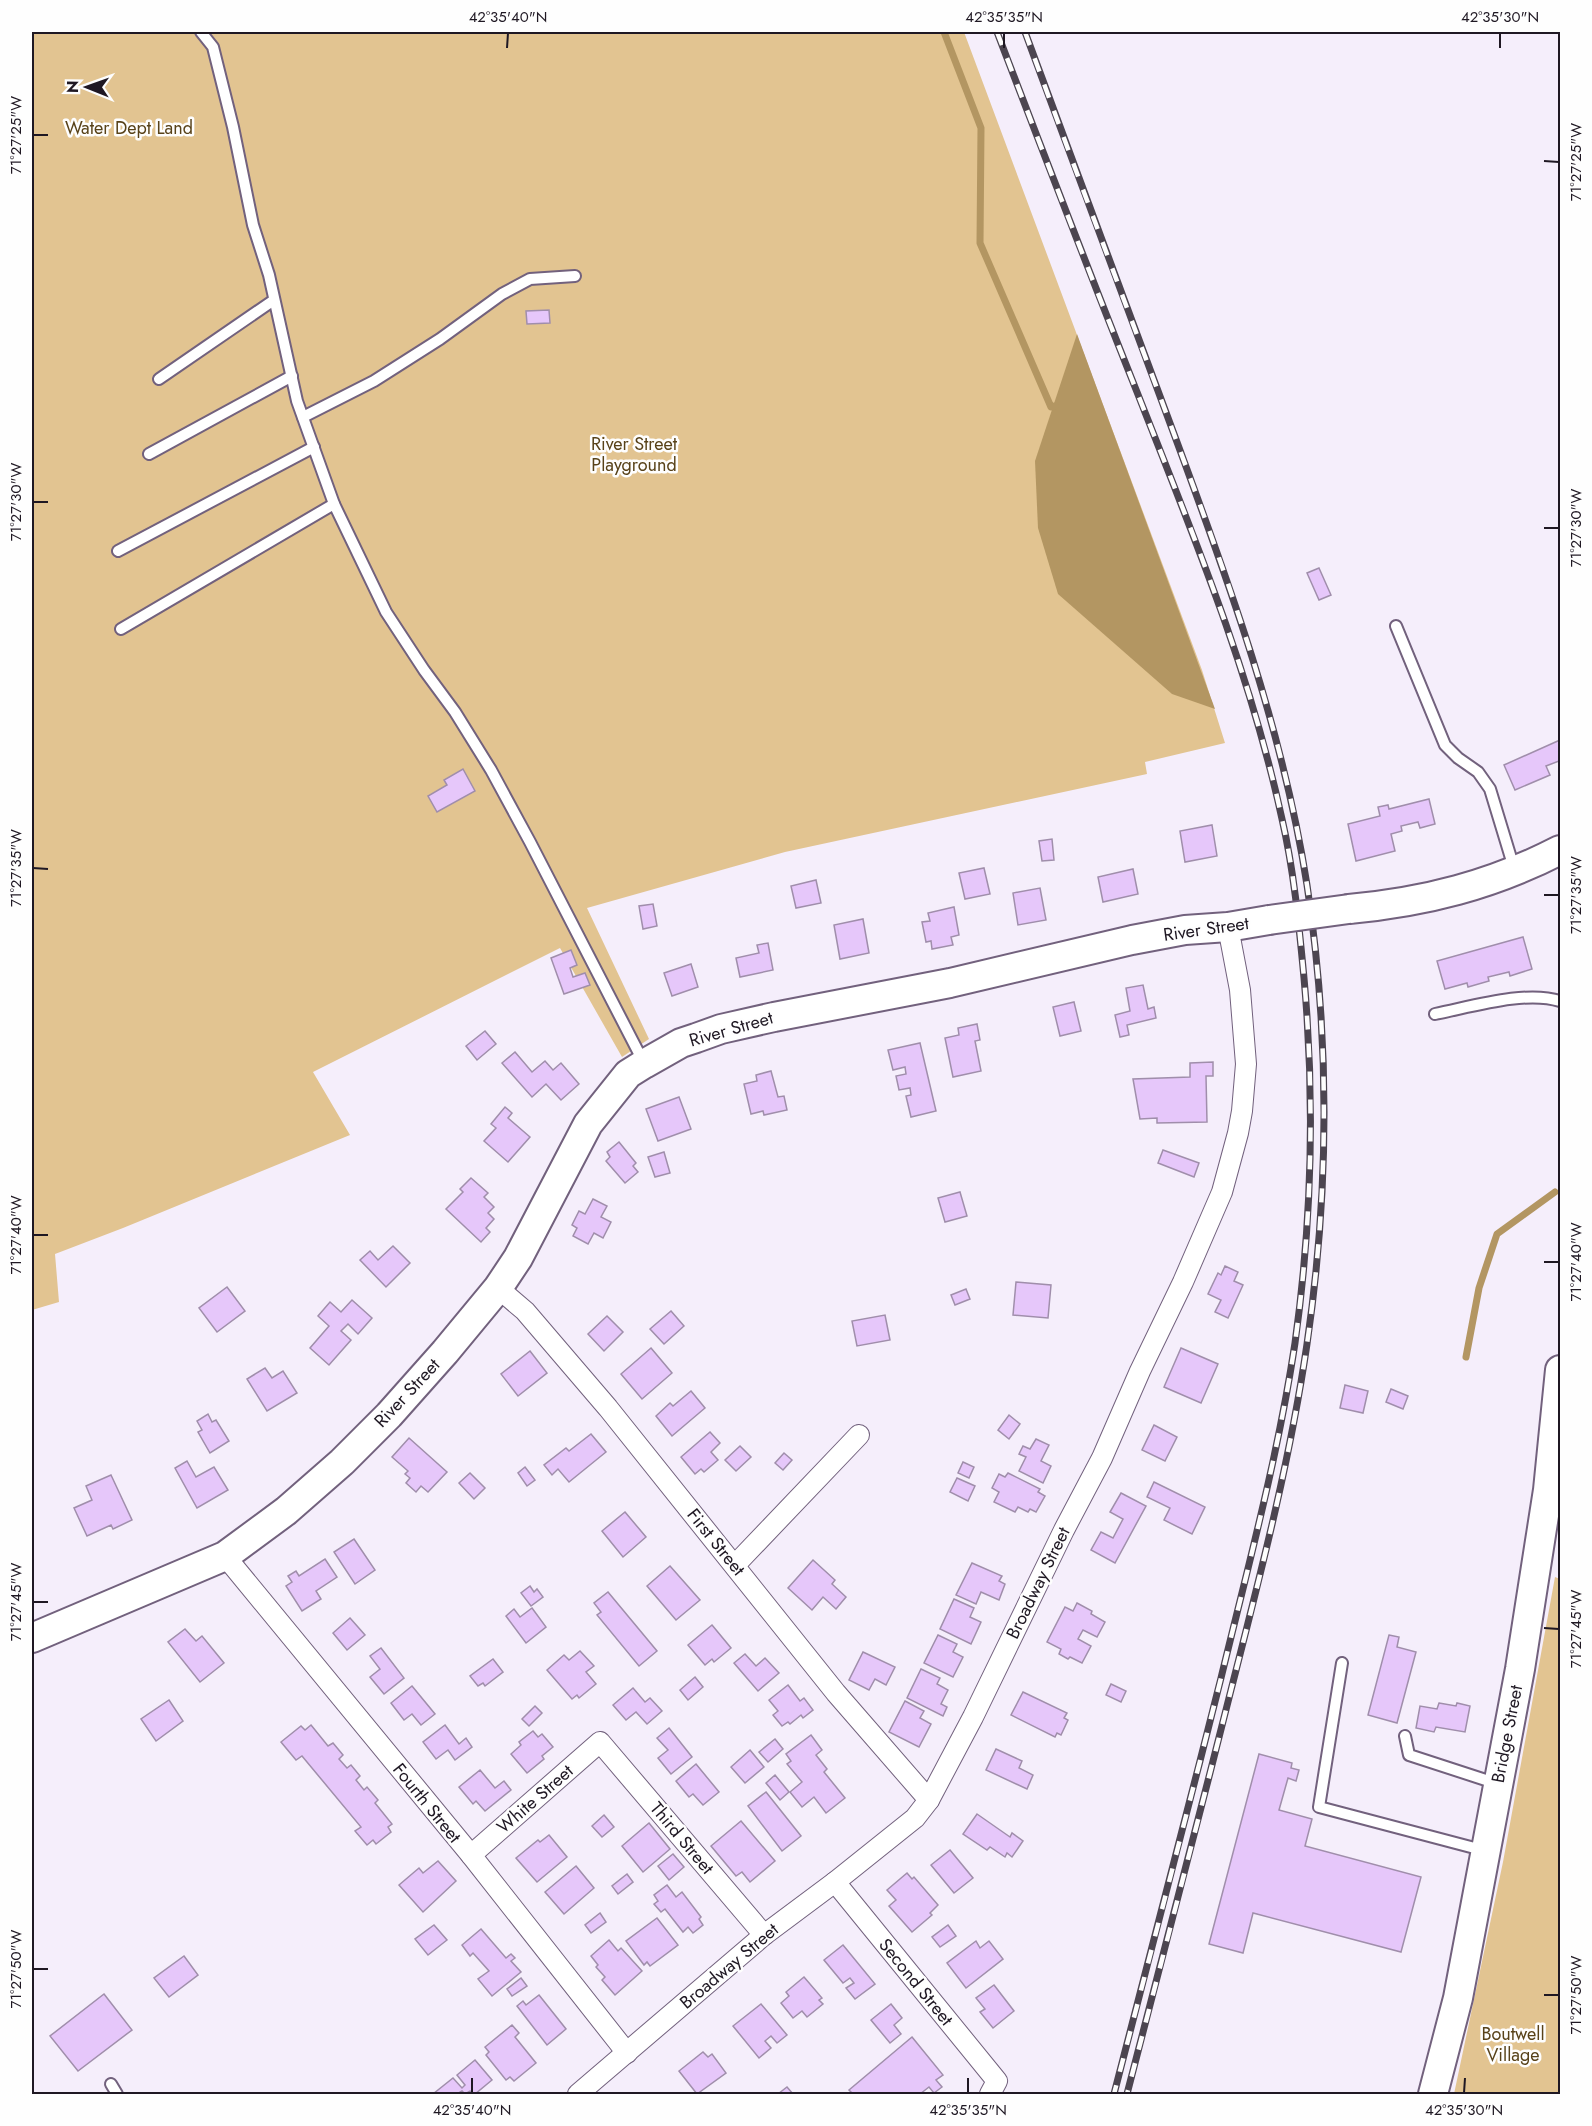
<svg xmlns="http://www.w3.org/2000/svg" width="1592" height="2126" viewBox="0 0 1592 2126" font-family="Jost,sans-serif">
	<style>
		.green { fill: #e2c491 }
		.water { fill: #b39662 }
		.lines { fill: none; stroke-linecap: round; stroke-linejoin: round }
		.stream { stroke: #b39662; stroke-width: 7 }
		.building { fill: #e6c7fa; stroke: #a08eab; stroke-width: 1.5 }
		.lane-casing { stroke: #72617d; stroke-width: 14 }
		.street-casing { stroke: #72617d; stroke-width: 22 }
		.secondary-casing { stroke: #72617d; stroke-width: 32 }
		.lane { stroke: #fff; stroke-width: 10 }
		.street { stroke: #fff; stroke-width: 20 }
		.secondary { stroke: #fff; stroke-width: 28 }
		.rail-casing { stroke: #4c4550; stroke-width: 7 }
		.rail { stroke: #fefefe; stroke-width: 4.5; stroke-dasharray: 14; stroke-linecap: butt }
		.secondary-bridge-casing { stroke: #72617d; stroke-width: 32; stroke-linecap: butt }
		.secondary-bridge { stroke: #fff; stroke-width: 28 }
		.ticks { fill: none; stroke: #1f1823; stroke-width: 2 }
		.labels { text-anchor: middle; stroke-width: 5; stroke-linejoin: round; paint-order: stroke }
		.park-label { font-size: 18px; fill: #584219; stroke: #fefefe }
		.street-label { font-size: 18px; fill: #1f1823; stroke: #fefefe }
		.neatline { fill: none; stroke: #1f1823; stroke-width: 2 }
		.ticks-label { font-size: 15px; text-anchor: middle; fill: #1f1823 }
	</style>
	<rect width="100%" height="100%" fill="#f5eefb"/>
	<g class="green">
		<path d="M32 32H964L1202 670 1225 743 1145 762 1147 774 785 852 587 908 649 1039 622 1057 560 948 313 1072 350 1135 123 1228 55 1254 59 1302 32 1310Z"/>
		<path d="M1555 1577 1560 1579V2094H1454L1503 1862Z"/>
	</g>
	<path class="water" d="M1077 334 1215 709 1172 694 1058 594 1038 528 1035 461Z"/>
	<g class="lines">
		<g class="stream">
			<path d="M944 32 981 128 980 243 1051 407 1055 406"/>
			<path d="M1466 1357 1479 1288 1497 1234 1555 1192"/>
		</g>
	</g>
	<g class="building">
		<path d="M549 310 550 323 527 324 526 311Z"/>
		<path d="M1319 568 1331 595 1319 600 1307 573Z"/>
		<path d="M1560 740V764L1559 761 1546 766 1550 775 1515 790 1504 765Z"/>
		<path d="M463 769 475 791 437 812 428 796 447 785 444 780Z"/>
		<path d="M1429 799 1435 824 1420 828 1418 822 1401 826 1402 831 1391 834 1395 851 1356 861 1348 824 1380 816 1378 807 1388 805 1389 809Z"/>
		<path d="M1212 825 1217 856 1185 862 1180 831Z"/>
		<path d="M1052 839 1054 860 1042 861 1039 841Z"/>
		<path d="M984 868 990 894 965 899 959 873Z"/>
		<path d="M1133 869 1138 894 1103 902 1098 877Z"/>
		<path d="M816 880 821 903 796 908 791 886Z"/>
		<path d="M1040 888 1046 920 1018 925 1013 893Z"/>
		<path d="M653 904 657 926 643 929 639 906Z"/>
		<path d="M954 907 959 935 951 937 953 945 932 949 931 941 926 942 922 922 930 921 928 913Z"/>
		<path d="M863 919 869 953 840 959 834 925Z"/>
		<path d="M1523 937 1532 969 1510 976 1509 972 1488 977 1489 981 1468 987 1467 983 1445 989 1437 961Z"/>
		<path d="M768 943 773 970 740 977 736 958 759 953 757 945Z"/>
		<path d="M571 950 577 965 570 968 573 977 585 973 590 985 564 994 551 958Z"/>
		<path d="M691 964 698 987 672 996 664 973Z"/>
		<path d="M1143 985 1148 1009 1154 1007 1156 1018 1127 1025 1129 1035 1120 1037 1115 1015 1130 1011 1126 988Z"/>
		<path d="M1074 1002 1081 1031 1060 1036 1053 1007Z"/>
		<path d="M977 1024 980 1040 975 1041 981 1071 953 1077 945 1038 959 1035 958 1028Z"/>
		<path d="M485 1031 496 1044 477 1060 466 1046Z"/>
		<path d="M920 1043 936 1111 911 1117 906 1096 911 1095 910 1088 899 1090 896 1076 906 1074 905 1067 893 1070 888 1050Z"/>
		<path d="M515 1052 532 1072 545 1061 553 1070 561 1063 579 1084 561 1100 546 1084 532 1097 502 1063Z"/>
		<path d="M1213 1062V1076H1206L1207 1122 1157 1123V1118L1140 1119 1133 1079 1190 1077V1063Z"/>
		<path d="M771 1071 778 1097 784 1096 787 1110 764 1115 763 1111 751 1114 744 1084 757 1081 756 1075Z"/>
		<path d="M679 1097 691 1129 658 1141 646 1109Z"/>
		<path d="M505 1107 512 1113 508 1118 530 1137 508 1162 484 1141 496 1128 491 1124Z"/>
		<path d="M619 1142 636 1163 633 1166 638 1172 625 1183 606 1161 610 1157 607 1152Z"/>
		<path d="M1163 1150 1199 1163 1194 1177 1158 1163Z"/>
		<path d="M664 1152 670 1173 655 1177 648 1157Z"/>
		<path d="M471 1178 488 1193 484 1197 494 1207 488 1213 494 1219 486 1228 490 1232 481 1242 446 1209 463 1192 460 1189Z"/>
		<path d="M960 1192 967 1216 945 1222 938 1198Z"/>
		<path d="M593 1199 607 1206 601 1217 611 1222 603 1238 594 1233 588 1244 573 1236 577 1228 572 1225 579 1211 585 1214Z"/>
		<path d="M393 1246 410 1263 386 1287 360 1260 370 1251 378 1260Z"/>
		<path d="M1225 1266 1238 1272 1234 1281 1243 1285 1228 1318 1215 1312 1221 1300 1208 1294 1218 1273 1221 1275Z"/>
		<path d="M1016 1282 1051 1285 1048 1318 1013 1315Z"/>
		<path d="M227 1287 245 1311 217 1332 199 1308Z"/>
		<path d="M966 1289 970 1299 955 1305 951 1295Z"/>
		<path d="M352 1300 372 1318 358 1334 348 1324 341 1331 351 1340 329 1365 310 1348 329 1326 318 1316 330 1302 341 1312Z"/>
		<path d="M671 1311 684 1326 664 1344 650 1329Z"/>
		<path d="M885 1315 890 1340 857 1346 852 1321Z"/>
		<path d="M607 1316 623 1332 604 1351 588 1334Z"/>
		<path d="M651 1348 672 1373 642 1399 621 1374Z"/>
		<path d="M1181 1348 1218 1364 1201 1403 1164 1387Z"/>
		<path d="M530 1351 547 1373 518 1396 501 1374Z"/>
		<path d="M265 1368 272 1378 283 1371 297 1393 267 1411 247 1379Z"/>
		<path d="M1345 1385 1368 1391 1363 1413 1340 1408Z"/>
		<path d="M1391 1389 1408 1396 1403 1409 1386 1402Z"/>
		<path d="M691 1391 705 1408 672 1436 656 1416 670 1403 673 1406Z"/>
		<path d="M208 1414 212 1422 216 1420 229 1441 210 1453 198 1432 202 1430 197 1421Z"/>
		<path d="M1009 1415 1020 1424 1009 1439 998 1430Z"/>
		<path d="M1154 1425 1177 1437 1165 1461 1142 1450Z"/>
		<path d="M710 1432 720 1443 711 1452 718 1460 704 1472 701 1469 695 1474 681 1457Z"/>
		<path d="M591 1434 606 1452 569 1482 558 1469 552 1475 544 1465 566 1448 569 1451Z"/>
		<path d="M409 1438 447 1472 428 1492 421 1486 416 1492 406 1483 410 1478 405 1474 408 1471 392 1457Z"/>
		<path d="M1036 1439 1049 1445 1041 1461 1051 1466 1043 1483 1019 1471 1026 1457 1019 1454 1023 1446 1030 1449Z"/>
		<path d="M740 1446 751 1457 736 1471 725 1460Z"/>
		<path d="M784 1453 792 1460 783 1470 775 1463Z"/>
		<path d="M187 1461 196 1477 214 1467 228 1490 197 1508 175 1468Z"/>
		<path d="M963 1462 974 1467 969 1478 958 1473Z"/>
		<path d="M525 1467 535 1480 527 1486 518 1473Z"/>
		<path d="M470 1473 485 1488 474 1499 459 1483Z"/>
		<path d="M1008 1473 1040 1489 1038 1492 1045 1496 1036 1512 1030 1509 1028 1512 1018 1507 1015 1512 994 1502 999 1492 992 1488 999 1474 1005 1477Z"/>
		<path d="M111 1475 132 1520 113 1529 111 1525 87 1536 74 1508 92 1500 86 1486Z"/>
		<path d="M957 1478 975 1486 968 1501 950 1492Z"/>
		<path d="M1154 1482 1205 1507 1192 1534 1164 1520 1170 1508 1147 1497Z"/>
		<path d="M1121 1493 1146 1506 1115 1563 1091 1550 1101 1532 1113 1538 1123 1519 1110 1512Z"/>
		<path d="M625 1512 646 1537 623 1557 602 1531Z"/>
		<path d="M354 1539 375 1570 355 1584 334 1552Z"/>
		<path d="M325 1559 337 1577 316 1591 321 1599 302 1611 286 1586 292 1582 288 1576 296 1571 299 1576Z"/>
		<path d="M813 1560 835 1580 832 1584 846 1597 836 1609 823 1597 812 1610 788 1588Z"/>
		<path d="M972 1563 1002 1576 999 1581 1005 1584 999 1600 981 1592 976 1604 956 1595Z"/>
		<path d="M670 1566 700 1600 676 1620 647 1586Z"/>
		<path d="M530 1586 534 1592 537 1589 543 1597 531 1606 521 1593Z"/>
		<path d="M608 1592 657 1651 639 1666 597 1615 601 1612 594 1603Z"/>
		<path d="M954 1599 974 1608 970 1617 981 1622 971 1644 940 1629Z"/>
		<path d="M1077 1603 1092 1611 1091 1614 1105 1622 1097 1637 1083 1630 1078 1639 1091 1646 1082 1663 1070 1657 1068 1659 1059 1654 1061 1649 1047 1642 1065 1607 1073 1611Z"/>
		<path d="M532 1608 546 1627 526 1643 506 1616 514 1609 520 1617Z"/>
		<path d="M350 1618 365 1635 347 1650 333 1633Z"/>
		<path d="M712 1625 731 1648 714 1662 712 1659 705 1665 688 1645Z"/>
		<path d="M185 1629 196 1641 202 1636 224 1663 200 1682 168 1642Z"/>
		<path d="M938 1635 957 1644 953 1652 963 1657 953 1677 924 1663Z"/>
		<path d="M1389 1635 1399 1637 1397 1647 1416 1652 1397 1723 1368 1715Z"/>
		<path d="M381 1648 404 1678 384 1694 370 1677 380 1669 370 1656Z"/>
		<path d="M580 1651 594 1666 586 1672 596 1684 579 1698 577 1695 572 1699 547 1670 564 1655 569 1660Z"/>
		<path d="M863 1652 895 1667 886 1685 875 1679 869 1690 849 1680Z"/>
		<path d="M745 1654 756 1666 765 1658 779 1673 758 1691 734 1663Z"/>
		<path d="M493 1659 503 1672 485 1686 483 1683 478 1686 470 1676Z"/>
		<path d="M921 1669 940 1678 937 1684 948 1690 941 1704 947 1707 943 1716 907 1698Z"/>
		<path d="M695 1677 703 1687 688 1700 680 1690Z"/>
		<path d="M1111 1684 1126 1691 1121 1702 1106 1695Z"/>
		<path d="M788 1685 800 1701 804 1698 813 1710 803 1718 801 1715 790 1724 788 1722 782 1726 773 1715 778 1711 769 1700Z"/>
		<path d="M412 1686 435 1714 421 1725 412 1714 404 1720 391 1703Z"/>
		<path d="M633 1688 645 1702 650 1698 662 1711 647 1724 636 1712 626 1720 613 1705Z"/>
		<path d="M1023 1692 1067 1713 1064 1718 1068 1720 1061 1735 1057 1733 1055 1737 1011 1715Z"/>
		<path d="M169 1700 183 1721 156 1741 141 1719Z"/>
		<path d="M905 1701 924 1711 920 1718 931 1724 919 1747 889 1732Z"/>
		<path d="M1439 1703 1456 1706 1457 1703 1470 1706 1465 1732 1436 1727 1434 1732 1416 1728 1420 1706 1437 1709Z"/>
		<path d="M535 1706 542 1713 529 1726 522 1719Z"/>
		<path d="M311 1725 328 1746 333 1743 343 1755 339 1759 347 1768 351 1765 360 1776 356 1780 364 1790 367 1787 378 1800 375 1803 392 1824 388 1827 391 1832 376 1844 373 1840 367 1845 355 1831 361 1827 302 1756 296 1760 281 1742 301 1726 305 1730Z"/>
		<path d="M445 1725 459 1744 466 1738 472 1747 455 1760 448 1750 436 1759 423 1742Z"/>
		<path d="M669 1728 692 1757 671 1774 658 1758 668 1750 657 1738Z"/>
		<path d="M533 1731 538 1737 542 1734 553 1747 542 1756 544 1759 527 1773 511 1754 521 1745 519 1742Z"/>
		<path d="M811 1735 822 1750 816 1755 827 1769 824 1772 845 1798 826 1813 814 1797 802 1807 790 1792 802 1782 787 1764 791 1761 786 1754Z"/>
		<path d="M775 1739 783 1749 768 1762 759 1752Z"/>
		<path d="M996 1749 1022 1761 1019 1768 1033 1775 1027 1789 986 1770Z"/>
		<path d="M750 1750 764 1767 745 1783 731 1767Z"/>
		<path d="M1259 1754 1292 1763 1291 1768 1299 1770 1296 1781 1288 1778 1279 1810 1312 1819 1305 1846 1421 1877 1401 1952 1253 1913 1243 1953 1209 1944Z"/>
		<path d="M696 1764 719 1792 703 1805 693 1794 689 1797 676 1781Z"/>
		<path d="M480 1770 495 1788 504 1781 511 1790 485 1811 476 1801 473 1804 459 1787Z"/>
		<path d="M775 1775 789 1792 780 1800 766 1783Z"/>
		<path d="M766 1792 801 1836 782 1851 748 1806Z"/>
		<path d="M977 1814 1010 1837 1012 1833 1023 1841 1012 1857 1007 1853 1005 1857 990 1847 987 1850 963 1834Z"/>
		<path d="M604 1815 614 1827 602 1837 592 1826Z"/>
		<path d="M741 1821 775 1861 750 1882 742 1872 736 1876 711 1846Z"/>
		<path d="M649 1823 670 1849 643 1872 622 1846Z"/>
		<path d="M549 1835 567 1857 537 1882 516 1858 538 1840 540 1842Z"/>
		<path d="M950 1850 973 1878 954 1893 931 1865Z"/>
		<path d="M673 1854 684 1867 669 1880 658 1866Z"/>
		<path d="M438 1861 456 1881 423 1912 399 1885 419 1868 423 1873Z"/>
		<path d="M576 1866 594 1888 564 1914 545 1892Z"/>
		<path d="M907 1873 912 1879 914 1877 938 1905 930 1913 932 1915 912 1932 889 1906 896 1900 887 1890Z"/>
		<path d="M627 1874 633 1882 618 1894 612 1886Z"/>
		<path d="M667 1885 676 1897 682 1892 701 1917 699 1919 703 1925 693 1933 688 1927 683 1932 665 1909 661 1912 654 1904 658 1901 654 1895Z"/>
		<path d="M600 1913 606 1922 591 1933 585 1925Z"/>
		<path d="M657 1918 678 1945 650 1966 647 1962 644 1965 626 1941Z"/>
		<path d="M434 1925 447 1940 428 1955 415 1939Z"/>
		<path d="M948 1925 956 1936 940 1947 932 1937Z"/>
		<path d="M481 1929 506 1958 511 1954 515 1958 511 1961 521 1972 492 1996 478 1979 489 1971 473 1953 470 1956 462 1945Z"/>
		<path d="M609 1940 618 1951 621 1948 642 1971 615 1995 602 1980 605 1977 596 1967 598 1965 591 1956Z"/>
		<path d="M976 1941 980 1948 989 1941 1003 1959 966 1988 947 1963Z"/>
		<path d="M843 1945 875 1984 855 1999 846 1988 854 1983 850 1978 843 1983 824 1960Z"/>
		<path d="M184 1956 198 1975 169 1997 154 1978Z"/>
		<path d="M804 1977 822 1998 819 2000 823 2004 807 2017 802 2011 793 2018 781 2003 789 1996 786 1992Z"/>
		<path d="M521 1978 527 1986 512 1996 507 1989Z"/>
		<path d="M994 1985 1014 2011 993 2028 980 2012 985 2009 976 1998Z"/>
		<path d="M104 1994 132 2030 78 2071 50 2036Z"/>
		<path d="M539 1995 566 2029 547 2045 517 2006 523 2001 526 2005Z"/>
		<path d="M761 2004 787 2035 777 2043 771 2036 765 2041 771 2048 759 2058 733 2026Z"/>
		<path d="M891 2004 902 2018 894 2025 901 2034 890 2043 871 2020Z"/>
		<path d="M512 2025 519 2033 515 2037 536 2063 514 2081 510 2077 506 2080 486 2055 489 2052 485 2047Z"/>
		<path d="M912 2037 943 2075 936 2080 942 2087 934 2093 929 2087 920 2094H853L849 2090Z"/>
		<path d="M703 2052 708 2057 712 2054 726 2073 697 2094 679 2071Z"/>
		<path d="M475 2060 492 2080 475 2094 470 2091 465 2094 462 2091 457 2094H433L453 2078 462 2088 465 2085 457 2075Z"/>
		<path d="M787 2087 793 2094H778Z"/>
	</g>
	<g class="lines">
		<defs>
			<g id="lane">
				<path d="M201 32 213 47 233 127 253 225 269 275 297 401 334 504 386 612 424 670 455 712 491 770 530 842 644 1063"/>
				<path d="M159 379 274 300"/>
				<path d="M303 417 374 381 440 339 502 294 530 279 575 276"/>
				<path d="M149 454 292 376"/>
				<path d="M118 551 314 447"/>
				<path d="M1396 626 1445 745 1458 758 1478 772 1490 789 1514 868"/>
				<path d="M121 629 334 504"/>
				<path d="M1435 1014C1471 1007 1525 990 1560 1001"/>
				<path d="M1342 1663 1319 1807 1486 1851"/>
				<path d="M1405 1736 1409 1755 1498 1784"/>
				<path d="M111 2084 117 2094"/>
			</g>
			<g id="street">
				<path d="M498 1288 525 1311 608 1408 836 1693 929 1800"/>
				<path d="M225 1556 471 1855 627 2053"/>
				<path d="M735 1565 859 1435"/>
				<path d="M471 1855 600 1742 764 1935"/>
				<path d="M835 1882 997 2081 990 2094"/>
				<path d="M578 2094 764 1935 835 1882 915 1818 929 1800 973 1717 1064 1530 1102 1458 1140 1371 1183 1282 1222 1192 1238 1133 1242 1111 1246 1064 1240 990 1228 927"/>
			</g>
			<g id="secondary">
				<path d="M1349 909C1425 902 1492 885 1560 850"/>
				<path d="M32 1638 225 1556 286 1511 342 1462 389 1415 445 1352 498 1288 518 1258 588 1124 628 1074 644 1064 681 1043 696 1038 721 1029 774 1017 950 983 1132 940 1185 930 1228 927 1269 920"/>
				<path d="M1433 2094 1458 1998 1520 1669 1548 1490 1560 1370"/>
			</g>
		</defs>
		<use href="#lane" class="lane-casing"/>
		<use href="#street" class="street-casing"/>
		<use href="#secondary" class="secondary-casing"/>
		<use href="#lane" class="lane"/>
		<use href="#street" class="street"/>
		<use href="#secondary" class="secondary"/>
		<defs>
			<g id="rail">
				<path d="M997 32C1043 152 1089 272 1137 392 1192 532 1250 671 1282 819 1294 871 1299 925 1304 978 1315 1100 1312 1221 1295 1343 1278 1456 1248 1567 1221 1678 1186 1817 1150 1956 1114 2094"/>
				<path d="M1025 32C1074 166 1124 300 1174 434 1228 580 1283 730 1307 885 1330 1037 1329 1193 1307 1344 1290 1461 1260 1576 1231 1690 1197 1825 1162 1960 1127 2094"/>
			</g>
		</defs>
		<use href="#rail" class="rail-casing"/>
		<use href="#rail" class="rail"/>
		<defs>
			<path id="secondary-bridge" d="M1269 920 1349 909"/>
		</defs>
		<use href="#secondary-bridge" class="secondary-bridge-casing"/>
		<use href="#secondary-bridge" class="secondary-bridge"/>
	</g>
	<path class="ticks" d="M507 48 508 33M1004 48V33M1500 48V33M33 135H48M1544 161 1559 162M33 502H48M1544 528H1559M33 868 48 869M1544 895H1559M33 1235H48M1544 1262H1559M33 1602H48M1544 1628 1559 1629M33 1969H48M1544 1995H1559M472 2093V2078M968 2093V2078M1464 2093 1465 2078"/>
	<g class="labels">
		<g class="park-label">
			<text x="129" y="134">Water Dept Land</text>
			<text x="634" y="450">River Street<tspan x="634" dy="21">Playground</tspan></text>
			<text x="1513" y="2040">Boutwell<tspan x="1513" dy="21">Village</tspan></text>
		</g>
		<g class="street-label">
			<text transform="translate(1206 929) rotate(-8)" y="6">River Street</text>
			<text transform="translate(731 1029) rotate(-16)" y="6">River Street</text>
			<text transform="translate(407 1393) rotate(-47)" y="6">River Street</text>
			<text transform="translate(716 1542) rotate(51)" y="6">First Street</text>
			<text transform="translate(1038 1583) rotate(-64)" y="6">Broadway Street</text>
			<text transform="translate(1507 1734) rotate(-79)" y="6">Bridge Street</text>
			<text transform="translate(535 1799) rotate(-41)" y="6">White Street</text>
			<text transform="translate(427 1803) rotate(51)" y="6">Fourth Street</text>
			<text transform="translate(682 1838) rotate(50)" y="6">Third Street</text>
			<text transform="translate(729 1966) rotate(-40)" y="6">Broadway Street</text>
			<text transform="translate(916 1982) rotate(51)" y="6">Second Street</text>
		</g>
	</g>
	<rect width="1592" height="2126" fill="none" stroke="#fefefe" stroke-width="66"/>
	<g transform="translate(87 87) rotate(271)" stroke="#fefefe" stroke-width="4.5" paint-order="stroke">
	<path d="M0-4.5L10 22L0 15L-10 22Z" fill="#1f1823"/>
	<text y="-9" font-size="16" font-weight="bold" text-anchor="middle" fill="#1f1823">N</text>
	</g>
	<rect x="33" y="33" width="1526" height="2060" class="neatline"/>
	<g class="ticks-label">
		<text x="508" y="22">42°35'40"N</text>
		<text x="1004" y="22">42°35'35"N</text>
		<text x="1500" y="22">42°35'30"N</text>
		<text transform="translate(16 135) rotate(-90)" y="5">71°27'25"W</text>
		<text transform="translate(1576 162) rotate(-90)" y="5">71°27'25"W</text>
		<text transform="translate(16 502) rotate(-90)" y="5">71°27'30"W</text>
		<text transform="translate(1576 528) rotate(-90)" y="5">71°27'30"W</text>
		<text transform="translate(16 868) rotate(-90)" y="5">71°27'35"W</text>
		<text transform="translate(1576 895) rotate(-90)" y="5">71°27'35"W</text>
		<text transform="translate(16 1235) rotate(-90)" y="5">71°27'40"W</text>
		<text transform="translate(1576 1262) rotate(-90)" y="5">71°27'40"W</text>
		<text transform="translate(16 1602) rotate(-90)" y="5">71°27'45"W</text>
		<text transform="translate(1576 1629) rotate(-90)" y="5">71°27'45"W</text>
		<text transform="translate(16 1969) rotate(-90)" y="5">71°27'50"W</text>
		<text transform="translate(1576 1995) rotate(-90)" y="5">71°27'50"W</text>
		<text x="472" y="2115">42°35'40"N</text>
		<text x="968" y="2115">42°35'35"N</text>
		<text x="1464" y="2115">42°35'30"N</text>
	</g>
</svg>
